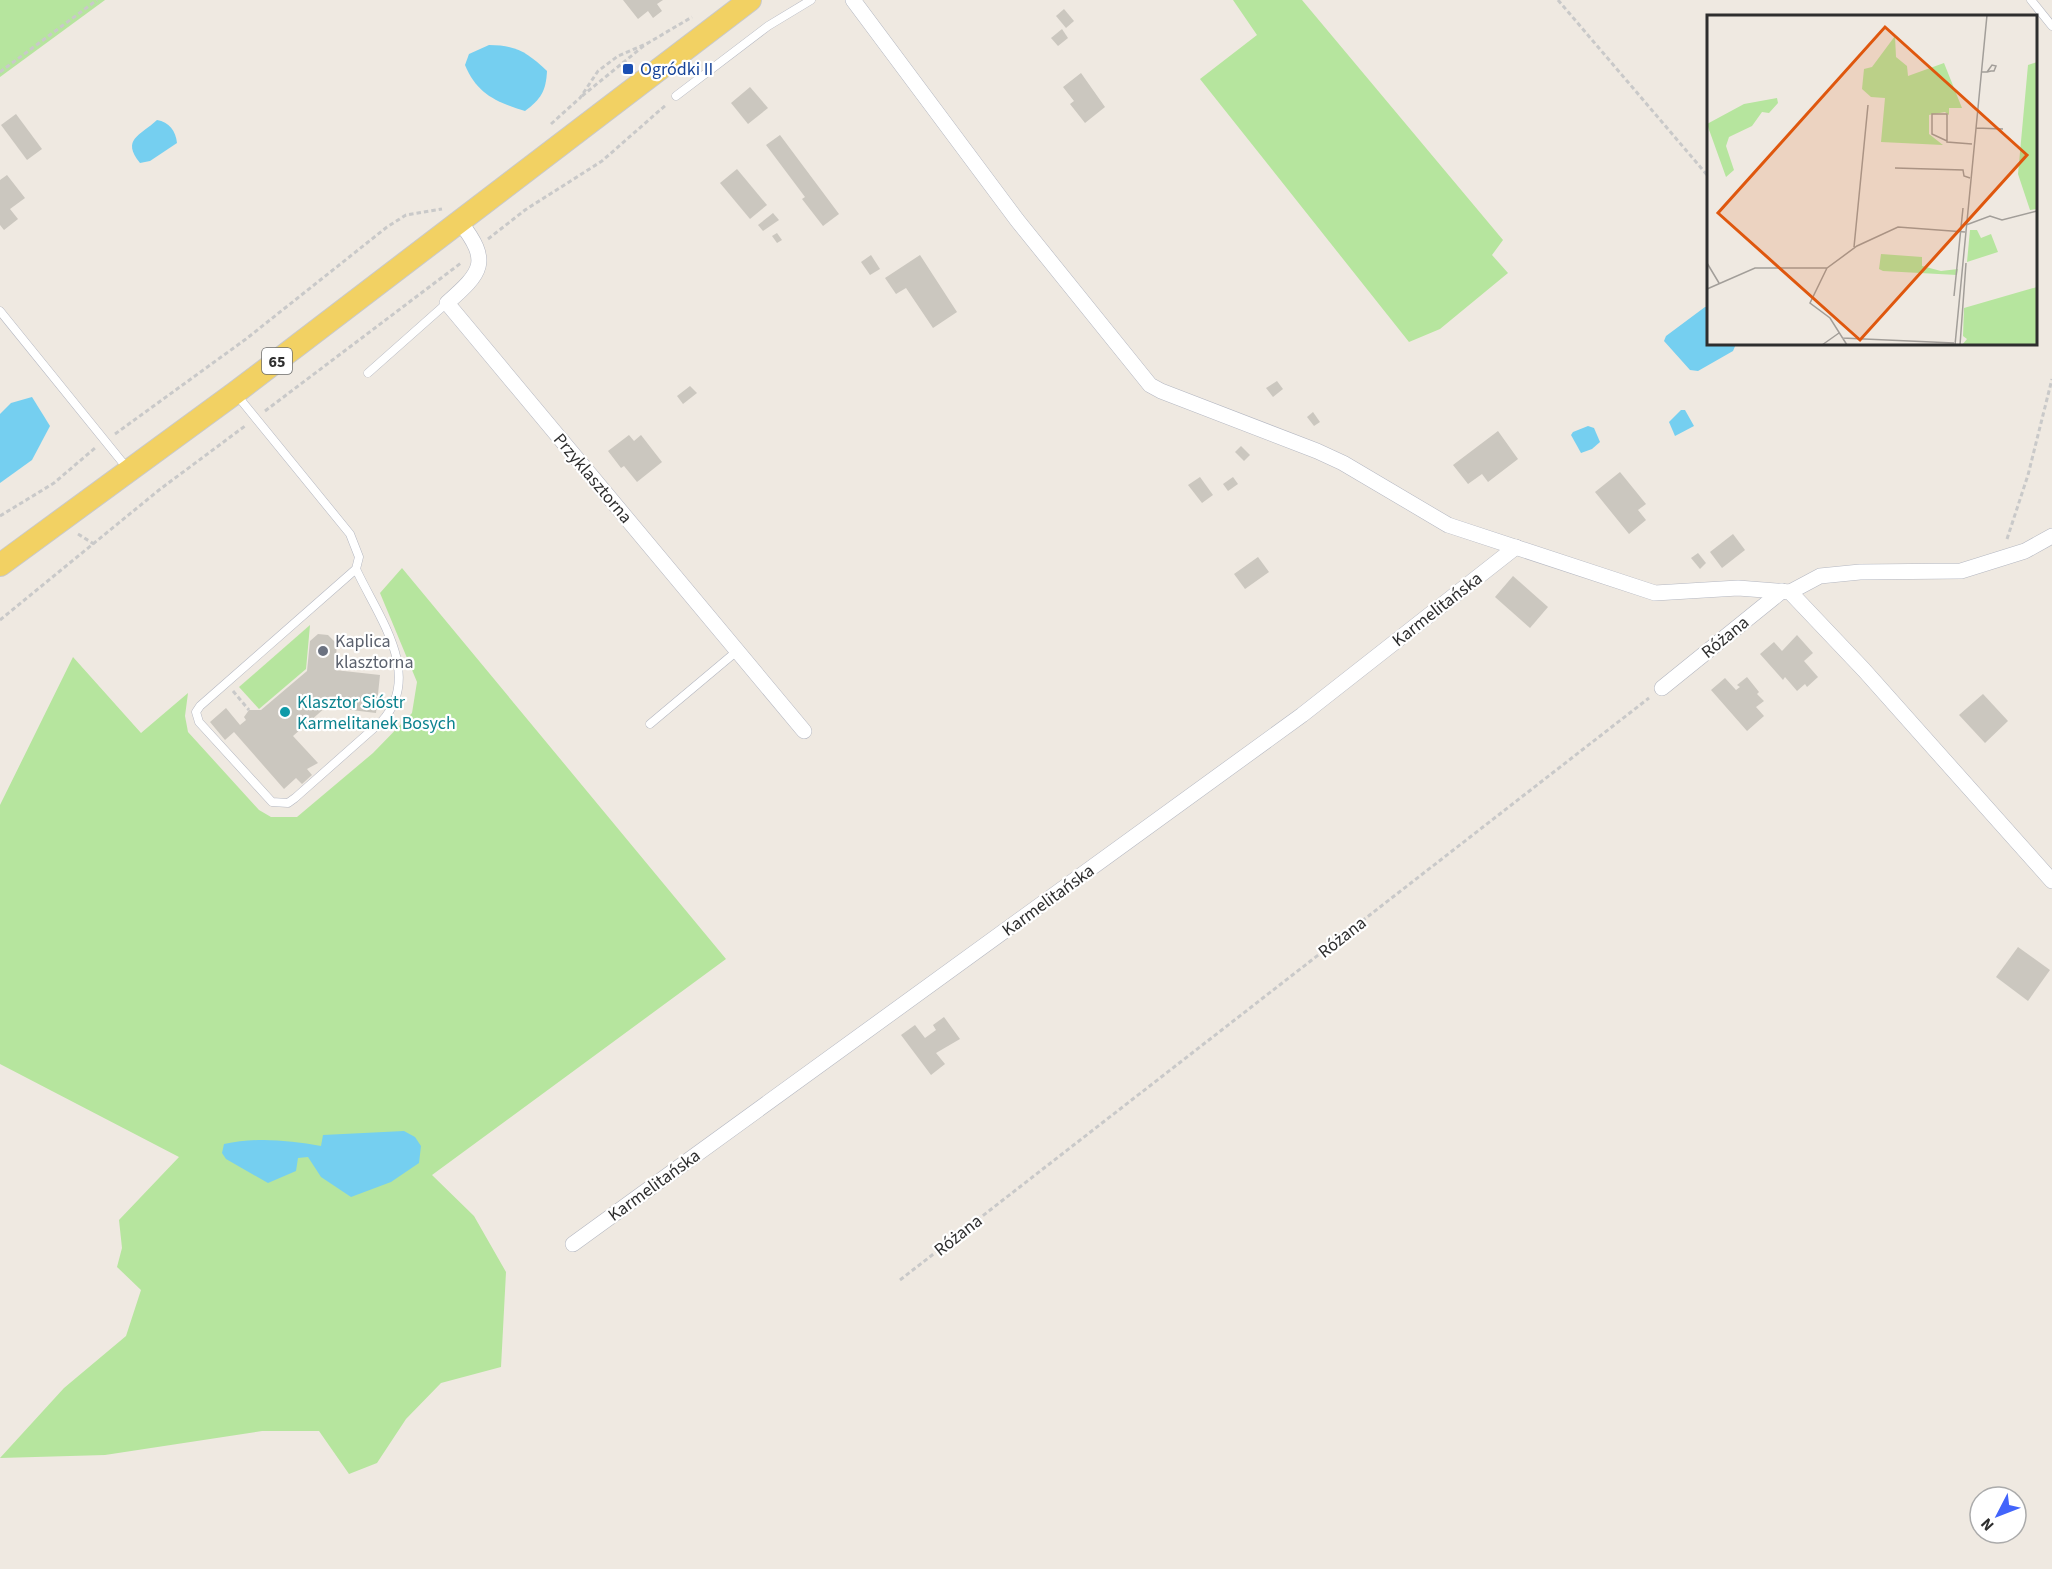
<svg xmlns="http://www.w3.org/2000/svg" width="2052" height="1569" viewBox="0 0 2052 1569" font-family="'Source Sans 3',sans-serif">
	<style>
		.green { fill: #b6e59e }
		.water { fill: #75cff0 }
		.building { fill: #cbc7bf }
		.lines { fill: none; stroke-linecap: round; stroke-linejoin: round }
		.lane-casing { stroke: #b4b7c1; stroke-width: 9 }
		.street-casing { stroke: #b4b7c1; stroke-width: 16 }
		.primary-casing { stroke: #c9c9c9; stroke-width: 24 }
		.path { stroke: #c9c9c9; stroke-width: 3; stroke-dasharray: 4.5 3; stroke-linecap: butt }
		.lane { stroke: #fff; stroke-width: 8 }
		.street { stroke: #fff; stroke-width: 15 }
		.primary { stroke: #f2d163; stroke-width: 22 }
		.transit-dot { fill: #1a4fb4; stroke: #fff; stroke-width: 2 }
		.worship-dot { fill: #6b7280; stroke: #fff; stroke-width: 2 }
		.culture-dot { fill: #0f9aa8; stroke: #fff; stroke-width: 2 }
		.labels { text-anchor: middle; stroke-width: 4.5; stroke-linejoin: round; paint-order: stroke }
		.shield { fill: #fff; stroke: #6d6d6d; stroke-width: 1.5 }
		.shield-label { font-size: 16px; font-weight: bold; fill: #2e2e2e }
		.transit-label { font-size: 18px; fill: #164399; stroke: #fff; text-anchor: start }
		.street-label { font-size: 18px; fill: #2e2e2e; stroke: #fff }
		.worship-label { font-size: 18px; fill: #5b616d; stroke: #fff; text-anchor: start }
		.culture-label { font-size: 18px; fill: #0d838f; stroke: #fff; text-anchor: start }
		.inset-road { fill: none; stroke: #a29e99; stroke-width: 1.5 }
		.view { fill: #df570e; fill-opacity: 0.15; stroke: #df570e; stroke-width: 3 }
		.inset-edge { fill: none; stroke: #2e2e2e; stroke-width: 3 }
	</style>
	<rect width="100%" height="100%" fill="#efe9e1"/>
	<g class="green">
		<path d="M0 0H105L0 77Z"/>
		<path d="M1233 0H1302L1503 240 1492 255 1508 273 1440 329 1409 342 1200 79 1257 35Z"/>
		<path d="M402 568 726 959 432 1175 474 1216 506 1272 501 1367 441 1383 406 1419 377 1463 349 1474 319 1431H262L105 1455 0 1458 64 1388 126 1336 141 1290 117 1267 122 1248 119 1220 179 1157 0 1064V805L73 657 141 733 188 693 185 716 188 732 259 810 271 817H297L373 753 412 713 417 682 380 593Z"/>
		<path d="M310 625 306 669 259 709 239 687Z"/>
	</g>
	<g class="water">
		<path d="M489 45C517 45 528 53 547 71 546 91 541 99 525 111 496 102 477 94 465 65L469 54Z"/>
		<path d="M157 120C169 122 176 131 177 143L150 161 140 163C121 139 140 136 157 120Z"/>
		<path d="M1705 307H1708V344H1736L1733 351 1698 371 1690 370 1664 341 1666 336Z"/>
		<path d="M32 397 50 426 32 460 0 483V414L11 403Z"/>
		<path d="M1681 410H1685L1694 426 1675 436 1669 422Z"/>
		<path d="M1588 426 1594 428 1600 442 1592 449 1581 453 1571 435 1573 432Z"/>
		<path d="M404 1131 415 1137 421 1146 419 1163 391 1182 351 1197 321 1177 308 1157 298 1158 296 1171 268 1183 226 1159 222 1153 224 1144C256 1137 288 1140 321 1146L323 1135Z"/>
	</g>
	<g class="building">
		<path d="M623 0H663L657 4 662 11 653 18 648 11 638 19Z"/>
		<path d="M1064 9 1074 21 1066 28 1056 16Z"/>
		<path d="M1062 29 1068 38 1058 46 1051 38Z"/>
		<path d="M1081 73 1105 107 1085 123 1070 104 1074 101 1063 87Z"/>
		<path d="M750 87 768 108 748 124 731 103Z"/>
		<path d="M16 114 42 149 27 160 1 125Z"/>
		<path d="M780 135 839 214 823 226 802 199 805 197 766 145Z"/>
		<path d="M737 169 767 205 750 219 720 183Z"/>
		<path d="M7 175 25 198 10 209 18 219 4 230 0 225V180Z"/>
		<path d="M773 213 779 220 763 231 758 225Z"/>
		<path d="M777 233 782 240 777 243 772 236Z"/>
		<path d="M871 255 880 269 870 275 861 262Z"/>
		<path d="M920 255 957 312 933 328 906 288 896 294 885 278Z"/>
		<path d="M1277 381 1283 389 1273 397 1266 388Z"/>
		<path d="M690 386 697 393 683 404 677 396Z"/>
		<path d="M1313 412 1320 422 1314 426 1307 417Z"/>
		<path d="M1498 431 1518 459 1488 482 1482 474 1468 484 1453 465Z"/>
		<path d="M629 435 634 441 641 435 662 462 637 482 624 466 621 468 608 451Z"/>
		<path d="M1241 446 1250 455 1244 461 1235 452Z"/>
		<path d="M1620 472 1646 504 1638 510 1646 520 1629 534 1595 492Z"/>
		<path d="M1200 477 1213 495 1202 503 1188 485Z"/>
		<path d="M1233 477 1238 484 1228 491 1223 484Z"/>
		<path d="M1733 534 1745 550 1722 568 1710 552Z"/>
		<path d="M1698 553 1706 563 1700 569 1691 558Z"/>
		<path d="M1258 557 1269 572 1245 589 1234 574Z"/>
		<path d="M1513 576 1548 607 1530 628 1495 597Z"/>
		<path d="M318 634 328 635 337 644 335 670 380 675 376 713 326 707 293 736 318 763 307 769 312 775 302 784 296 778 284 789 234 732 225 740 210 722 226 708 240 725 246 720 244 717 249 710H261L307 671 310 641Z"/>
		<path d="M1797 635 1813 653 1804 661 1818 677 1807 687 1805 684 1797 691 1785 677 1783 680 1760 654 1774 642 1782 651Z"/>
		<path d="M1747 677 1759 692 1757 694 1764 701 1756 707 1764 716 1747 731 1711 690 1725 678 1736 690 1740 687 1737 685Z"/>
		<path d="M1983 694 2008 721 1985 743 1959 715Z"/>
		<path d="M2018 947 2050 970 2028 1001 1996 977Z"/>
		<path d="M944 1017 960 1039 936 1053 945 1064 931 1075 901 1035 915 1025 925 1038 936 1030 933 1025Z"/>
	</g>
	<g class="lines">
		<defs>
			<g id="lane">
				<path d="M2031 0 2052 26"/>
				<path d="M676 96 768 26 811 0"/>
				<path d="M0 311 127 468"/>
				<path d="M368 373 447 303"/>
				<path d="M236 394 350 534 359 557 356 569 200 706 196 712 199 722 272 802 288 803 295 798 382 721C424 674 377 615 356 569"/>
				<path d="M650 724 737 651"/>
			</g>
			<g id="street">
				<path d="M853 0 1017 220 1150 385 1161 391 1317 451 1343 463 1448 525 1655 593 1738 588 1790 592 1864 670 2052 881"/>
				<path d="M460 222C491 262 482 272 447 303L804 731"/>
				<path d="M1790 592 1820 576 1860 572 1961 571 2025 551 2052 536"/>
				<path d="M1662 688 1782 591"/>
				<path d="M573 1244 1302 715 1516 547"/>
			</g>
			<path id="primary" d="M0 565 235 393 750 0"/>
		</defs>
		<use href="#lane" class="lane-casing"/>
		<use href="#street" class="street-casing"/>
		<use href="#primary" class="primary-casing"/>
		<g class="path">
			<path d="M1558 0 1708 176"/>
			<path d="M0 72 97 0"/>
			<path d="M582 96 646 44"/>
			<path d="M551 124 580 98 598 71 618 56 648 43 692 17"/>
			<path d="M488 239 525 210 602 161 667 104"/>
			<path d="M265 411 461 263"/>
			<path d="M115 434 246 339 387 227 406 215 442 209"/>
			<path d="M0 516 54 483 95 448"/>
			<path d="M78 534 94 544"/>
			<path d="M2007 539 2028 475 2052 379"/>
			<path d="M0 620 159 490 245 426"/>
			<path d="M233 691 249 710"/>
			<path d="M900 1280 1649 698"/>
		</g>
		<use href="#lane" class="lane"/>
		<use href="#street" class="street"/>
		<use href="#primary" class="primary"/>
	</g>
	<rect class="transit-dot" x="622" y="63" width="12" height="12" rx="3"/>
	<circle class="worship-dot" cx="323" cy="651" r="6"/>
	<circle class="culture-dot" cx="285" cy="712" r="6"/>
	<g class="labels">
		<rect class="shield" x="262" y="348" width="30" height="26" rx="4.5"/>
		<g class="shield-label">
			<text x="277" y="367">65</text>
		</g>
		<g class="transit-label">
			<text x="640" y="75">Ogródki II</text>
		</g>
		<g class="street-label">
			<text transform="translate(593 478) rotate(50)" y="6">Przyklasztorna</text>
			<text transform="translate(1437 609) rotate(-38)" y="6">Karmelitańska</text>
			<text transform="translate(1725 637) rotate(-39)" y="6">Różana</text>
			<text transform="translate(1048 900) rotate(-36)" y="6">Karmelitańska</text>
			<text transform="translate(1342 937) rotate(-38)" y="6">Różana</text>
			<text transform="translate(654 1185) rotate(-36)" y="6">Karmelitańska</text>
			<text transform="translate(958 1235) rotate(-38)" y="6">Różana</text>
		</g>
		<g class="worship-label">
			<text x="335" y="647">Kaplica<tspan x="335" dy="21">klasztorna</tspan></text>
		</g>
		<g class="culture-label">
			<text x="297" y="708">Klasztor Sióstr<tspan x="297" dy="21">Karmelitanek Bosych</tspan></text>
		</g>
	</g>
	<g transform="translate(1707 15)">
		<rect width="330" height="330" fill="#efe9e1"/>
		<path d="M188 21 189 42 200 51 201 61 237 48 255 93H242V100L238 97 222 100V119L236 130 174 127 178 83 164 82 155 74 157 54 165 52ZM330 47V194L323 195 311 159 321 50ZM70 83 71 88 62 98 55 97 45 111 22 122 19 131 27 155 19 162 0 109 37 89ZM263 215H270L274 223 284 219 291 237 260 247ZM174 239 215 242V251L234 256 251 254 250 260 176 256 172 254ZM330 272V330H255L260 324 256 321 257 293Z" fill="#b6e59e"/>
		<path class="inset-road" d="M275 57H280L284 56H287L289 51 285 50 280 57M269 113 296 114M240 126 225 119V99H240V127L265 129M188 153 256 155 257 161 263 163M259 210 283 201 295 205 330 196M147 232 161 90M0 248 12 268M120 253 103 288 123 303 140 330M0 274 48 253H120L150 231 191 212 258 217M247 281 256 193M135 323 247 328M115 330 132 318M248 330 280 0M253 330 259 248"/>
		<path class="view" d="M178 12 320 140 153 325 11 198Z"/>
		<rect width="330" height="330" class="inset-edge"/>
	</g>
	<g transform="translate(1998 1515) rotate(228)"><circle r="28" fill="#ffffff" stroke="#ababab" stroke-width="1.5"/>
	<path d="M0-4.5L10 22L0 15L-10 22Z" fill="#4264fb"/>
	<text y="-9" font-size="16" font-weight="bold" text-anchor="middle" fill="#2e2e2e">N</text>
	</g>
</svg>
